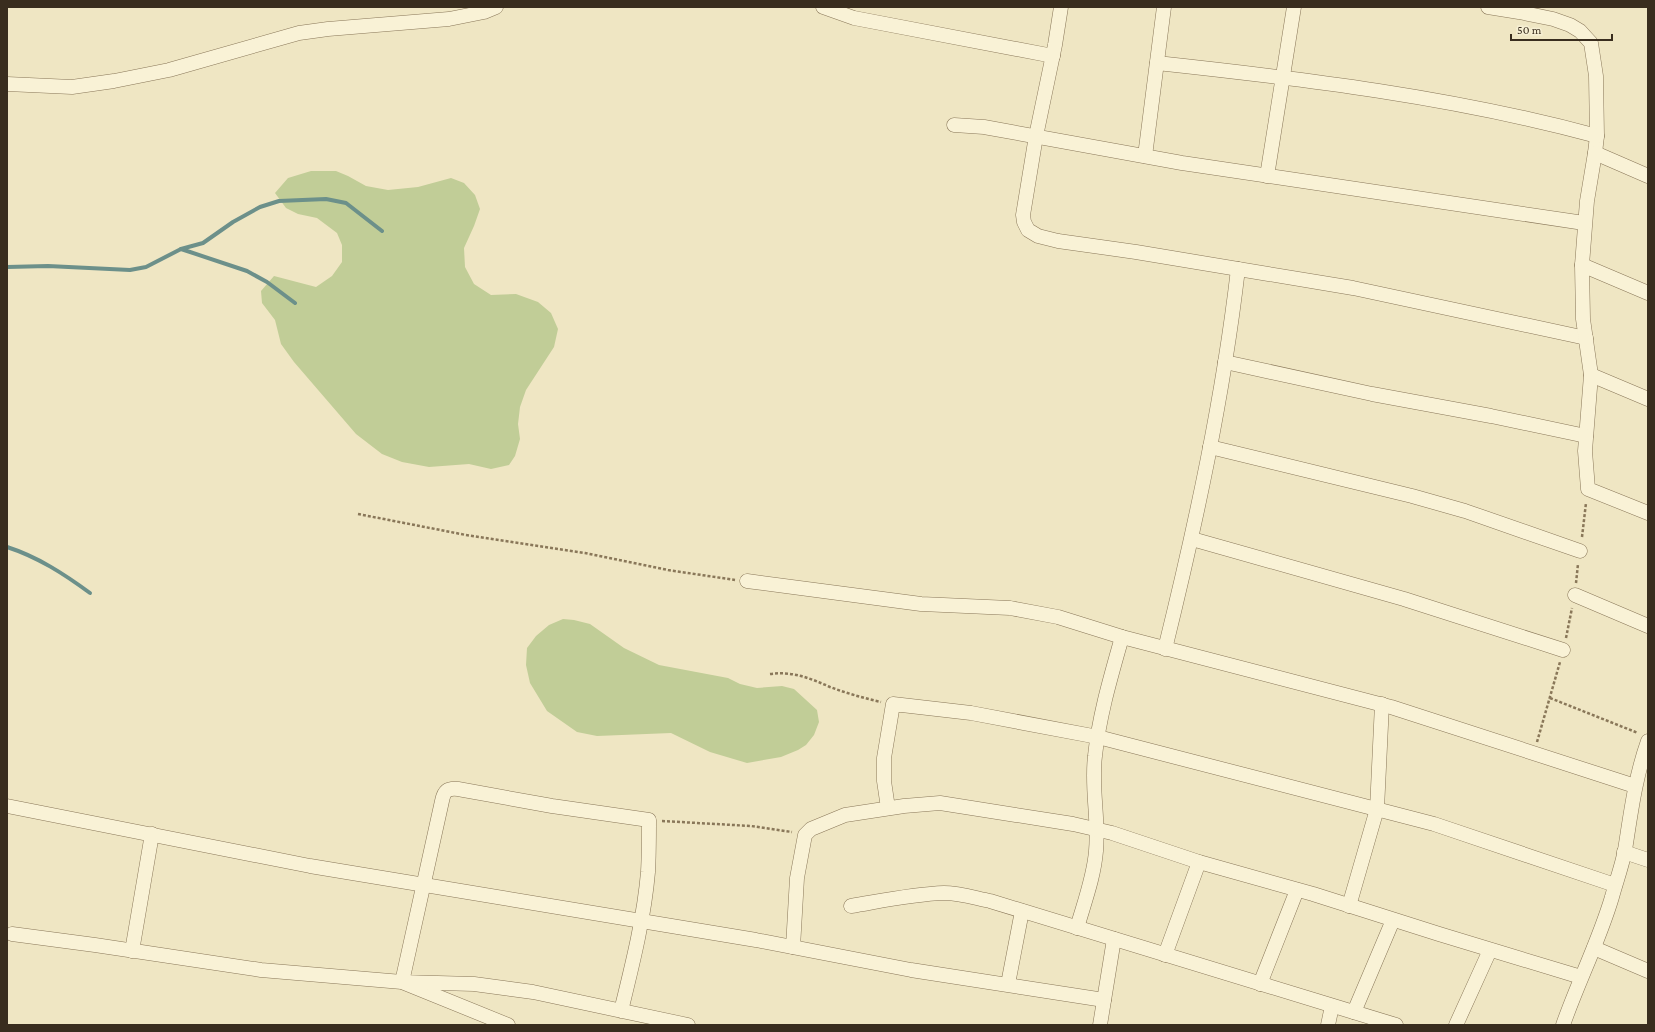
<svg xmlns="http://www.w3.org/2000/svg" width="1655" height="1032" viewBox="0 0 1655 1032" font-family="'Crimson Pro',serif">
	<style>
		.green { fill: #c1cd97 }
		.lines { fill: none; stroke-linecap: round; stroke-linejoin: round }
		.stream { stroke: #6c908a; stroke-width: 4 }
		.street-casing { stroke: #897759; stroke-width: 15 }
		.path { stroke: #897759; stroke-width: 2.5; stroke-dasharray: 3 2; stroke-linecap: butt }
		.street { stroke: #f9f2d6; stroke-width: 14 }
	</style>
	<rect width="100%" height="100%" fill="#efe6c3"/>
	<g class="green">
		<path d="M311 171H336L348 176 366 186 388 190 418 187 451 178 464 183 475 195 480 209 474 226 464 248 465 267 474 284 491 295 516 294 538 302 551 313 558 329 554 347 526 390 520 407 518 424 520 439 515 456 509 465 491 469 469 464 429 467 402 462 382 454 356 434 294 362 281 344 275 320 262 303 261 291 274 276 316 287 332 276 342 262V245L337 233 317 218 298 214 286 208 275 193 288 178Z"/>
		<path d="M563 619 574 620 590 624 624 648 659 665 728 678 740 684 757 688 782 686 794 689 817 710 819 722 814 735 806 745 798 750 781 757 747 763 710 752 671 733 597 736 577 732 547 711 530 683 526 665 527 648 536 636 549 625Z"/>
	</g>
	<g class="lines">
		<g class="stream">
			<path d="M181 249 247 271 267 282 295 303"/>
			<path d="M7 267 48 266 130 270 146 267 181 249 203 243 233 222 260 207 279 201 326 199 346 203 382 231"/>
			<path d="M7 547C38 557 64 574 90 593"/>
		</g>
		<defs>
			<g id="street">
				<path d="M823 7 854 18 1053 56"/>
				<path d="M1061 7 1055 45 1036 136 1023 215 1024 222 1028 230 1038 236 1058 241 1136 252 1353 288 1586 338"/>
				<path d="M1488 7 1519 12 1553 19 1570 25 1580 31 1591 43 1596 76 1597 136 1595 153 1587 201 1582 265 1583 319 1591 375 1585 451 1588 489 1648 513"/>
				<path d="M1157 63C1305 79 1453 97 1597 136"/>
				<path d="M7 84 72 87 114 81 169 70 299 33 328 29 449 19 484 12 496 7"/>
				<path d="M954 125 984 127 1182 163 1584 223"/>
				<path d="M1595 153 1648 176"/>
				<path d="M1145 156 1164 7"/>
				<path d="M1267 176 1294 7"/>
				<path d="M1582 265 1648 293"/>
				<path d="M1225 362 1372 394 1491 416 1586 436"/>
				<path d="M1591 375 1648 399"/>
				<path d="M1210 447 1412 496 1465 511 1580 551"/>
				<path d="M1192 539 1404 599 1563 650"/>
				<path d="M747 581 921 604 1010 608 1058 617 1122 637 1391 707 1635 786"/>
				<path d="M1575 595 1648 626"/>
				<path d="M1165 649C1196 523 1223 398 1238 269"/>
				<path d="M7 806 310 866 756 940 911 970 1104 1000"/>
				<path d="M888 808 884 781V758L893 704 971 713 1098 737 1434 824 1615 885"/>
				<path d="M1624 852 1648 860"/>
				<path d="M851 906C881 901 913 894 944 893 959 893 975 898 990 901L1396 1025"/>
				<path d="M1349 906 1377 809 1382 704"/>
				<path d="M1077 928C1084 903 1094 877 1096 851 1099 819 1091 788 1095 756 1099 716 1111 676 1122 637"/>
				<path d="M12 934 95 945 261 970 402 982 508 1025"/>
				<path d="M793 947 797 878 805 835 811 829 845 815 904 806 940 803 1073 824 1112 833 1199 862 1313 894 1439 934 1581 977"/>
				<path d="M1594 948 1648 971"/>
				<path d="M132 951 152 834"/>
				<path d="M1165 955 1199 862"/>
				<path d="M1008 984 1022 911"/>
				<path d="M1260 984 1297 890"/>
				<path d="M621 1011C632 966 644 919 648 872 649 855 649 838 649 820L552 806 458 789C447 788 444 791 442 801L402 982 474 984 533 992 688 1025"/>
				<path d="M1354 1012 1393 920"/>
				<path d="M1100 1025 1114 939"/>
				<path d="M1328 1025 1332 1006"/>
				<path d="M1456 1025 1490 950"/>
				<path d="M1563 1025C1578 982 1599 941 1612 897 1616 882 1622 866 1625 850 1631 812 1635 778 1648 741"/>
			</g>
		</defs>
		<use href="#street" class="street-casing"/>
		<g class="path">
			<path d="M358 514 466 535 585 553 668 570 735 580"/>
			<path d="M1582 537 1586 503"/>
			<path d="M1576 583 1578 564"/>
			<path d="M1566 638 1572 608"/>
			<path d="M770 674C792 671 810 678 830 687 846 693 863 698 881 702"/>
			<path d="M1550 698 1638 733"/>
			<path d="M1537 742 1560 662"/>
			<path d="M662 821 751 826 792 832"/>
		</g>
		<use href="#street" class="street"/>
	</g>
	<rect width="1655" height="1032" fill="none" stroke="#392d1e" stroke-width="16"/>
	<path d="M1511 34v6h101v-6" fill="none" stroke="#392d1e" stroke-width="2"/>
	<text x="1517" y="34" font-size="12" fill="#392d1e" stroke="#f6efd3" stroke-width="3" paint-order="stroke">50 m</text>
</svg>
